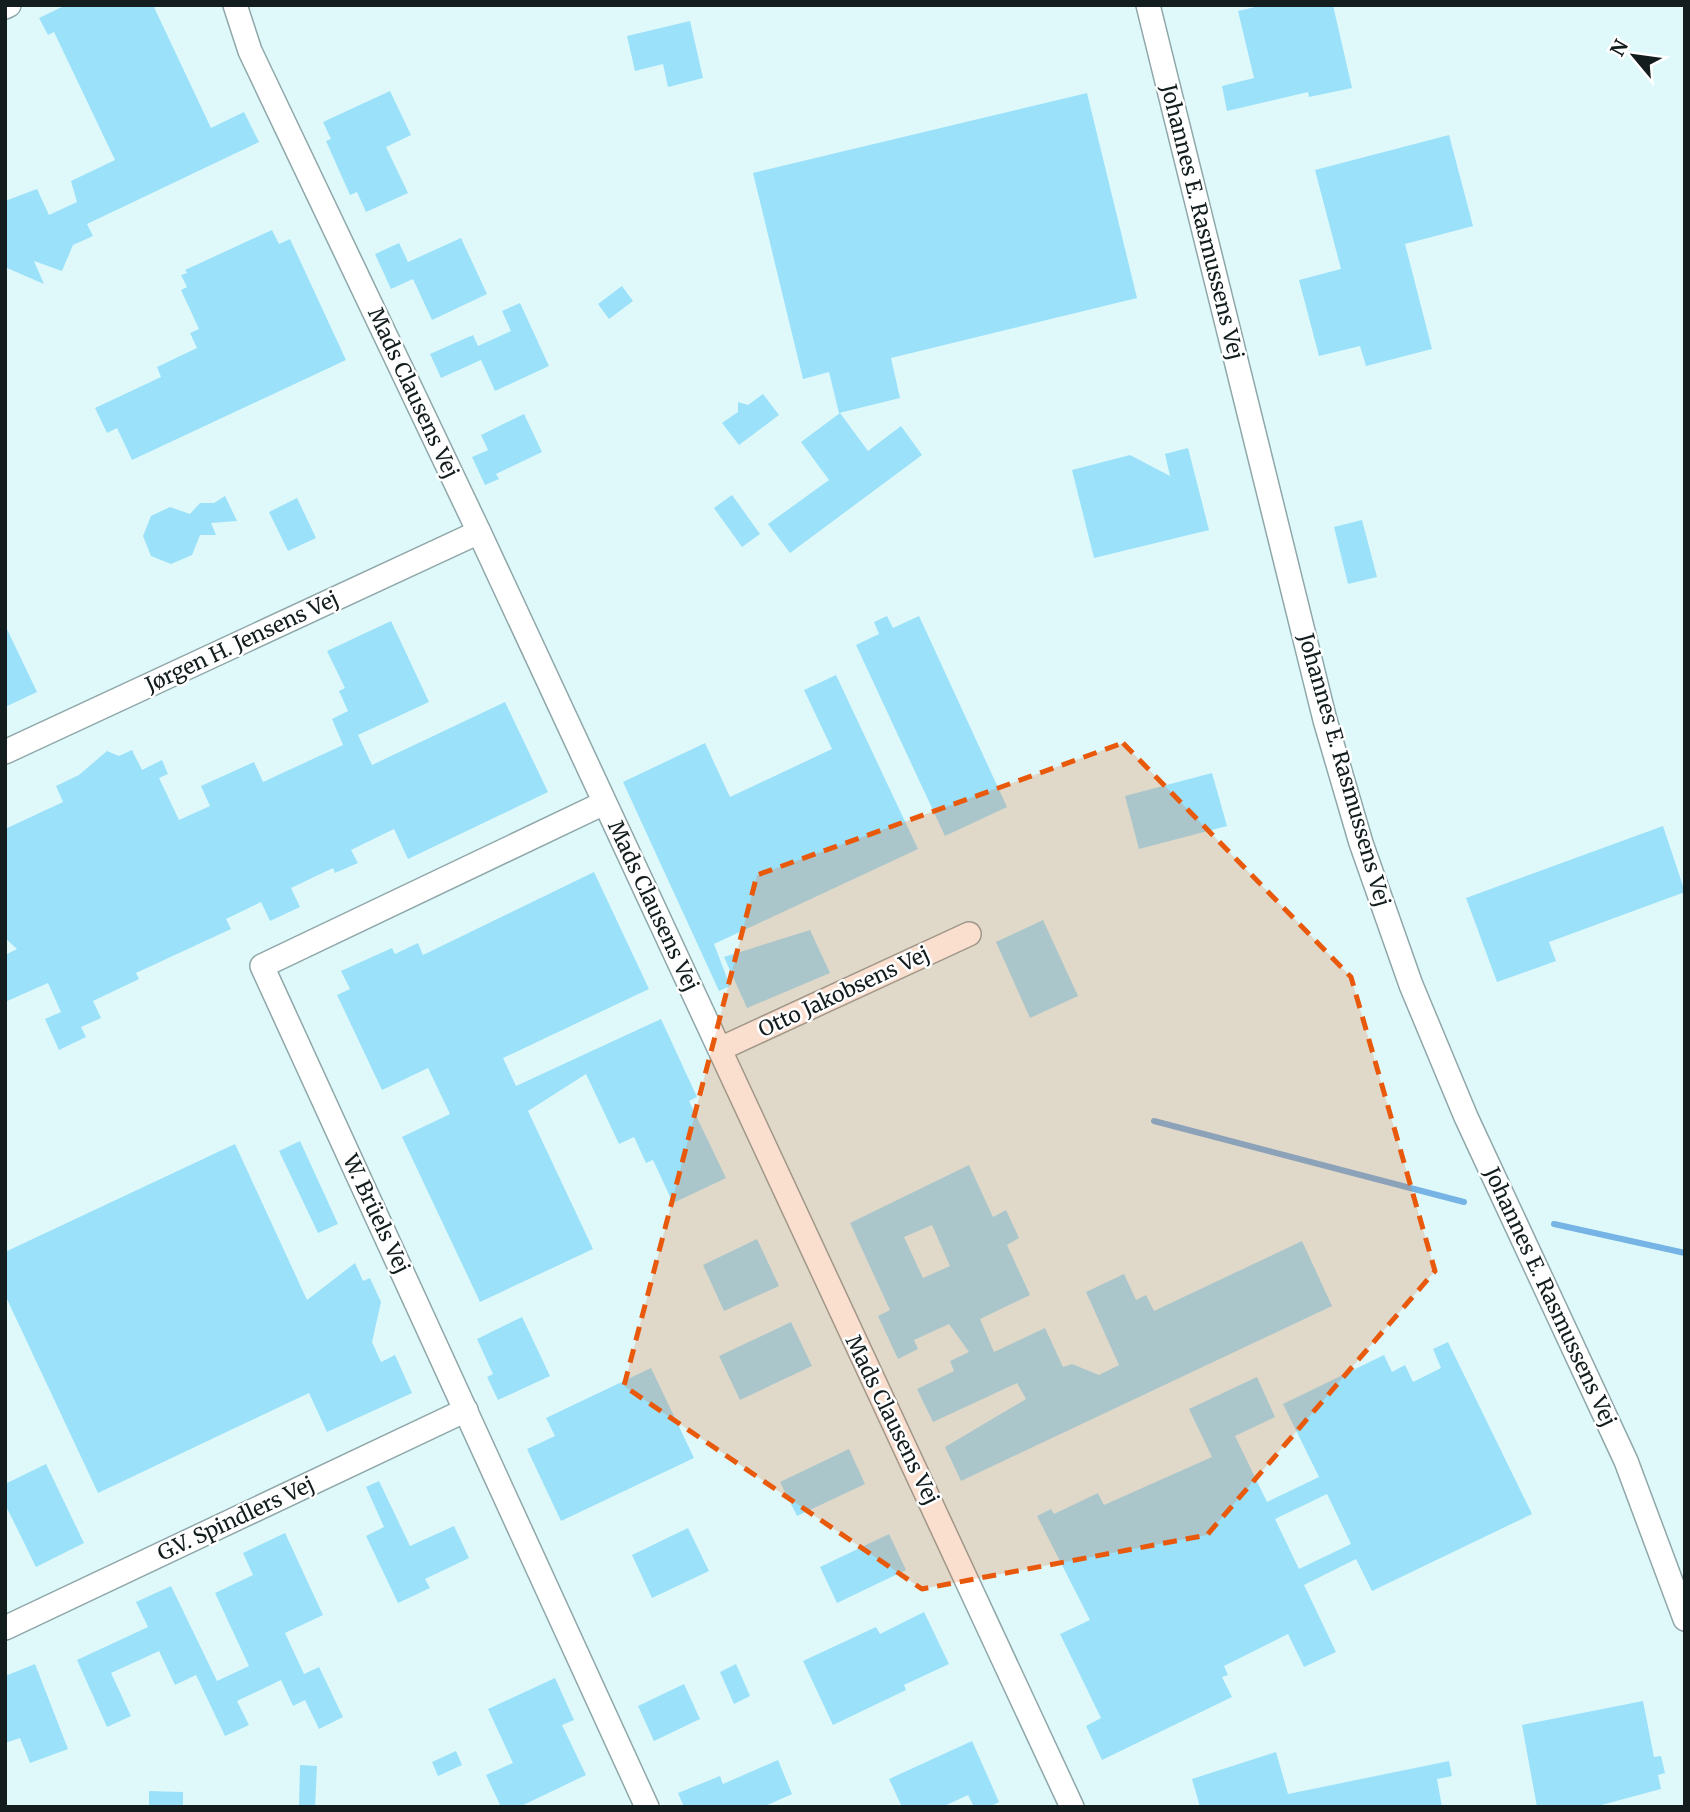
<svg xmlns="http://www.w3.org/2000/svg" width="1690" height="1812" viewBox="0 0 1690 1812" font-family="Merriweather,serif">
	<style>
		.lines { fill: none; stroke-linecap: round; stroke-linejoin: round }
		.stream { stroke: #75b4e4; stroke-width: 6 }
		.building { fill: #9ce1fa; fill-rule: evenodd }
		.minor-casing { stroke: #8fa7a9; stroke-width: 26 }
		.minor { stroke: #fff; stroke-width: 23 }
		.marked { fill: #e8590c; fill-opacity: 0.2; stroke: #e8590c; stroke-width: 5; stroke-dasharray: 14 9; stroke-linejoin: round }
		.labels { text-anchor: middle; stroke-width: 5; stroke-linejoin: round; paint-order: stroke }
		.street-label { font-size: 21px; fill: #131d1e; stroke: #fff }
	</style>
	<rect width="100%" height="100%" fill="#dff9fb"/>
	<g class="lines">
		<g class="stream">
			<path d="M1154 1121 1464 1202"/>
			<path d="M1554 1224 1685 1253"/>
		</g>
	</g>
	<g class="building">
		<path d="M66 5H153L211 128 244 112 259 142 87 224 93 236 73 245 62 271 34 261 44 284 7 268 5 201 37 189 49 215 77 202 71 181 115 160 54 32 48 35 39 18Z"/>
		<path d="M1264 5H1333L1352 88 1309 97 1308 92 1227 111 1222 86 1254 78 1238 11Z"/>
		<path d="M690 21 703 78 668 87 663 64 635 71 627 36Z"/>
		<path d="M390 91 411 135 386 147 408 193 366 212 357 192 350 195 326 141 331 139 323 122Z"/>
		<path d="M1087 93 1137 298 891 358 900 398 839 413 829 372 803 379 753 173Z"/>
		<path d="M1449 135 1473 226 1405 244 1432 349 1366 366 1360 346 1319 356 1299 280 1341 269 1315 170Z"/>
		<path d="M272 230 279 244 290 239 346 360 132 460 117 428 107 433 95 408 161 377 157 367 197 348 190 333 199 329 181 290 187 287 181 275 187 273 185 270Z"/>
		<path d="M461 238 487 294 432 320 413 279 391 289 375 254 399 243 408 262Z"/>
		<path d="M622 286 633 301 609 319 598 304Z"/>
		<path d="M520 303 549 366 495 391 481 360 441 378 430 354 473 335 478 346 511 331 502 311Z"/>
		<path d="M763 394 779 415 739 445 722 423 738 412V402L748 405Z"/>
		<path d="M840 413 868 451 901 426 922 455 790 553 768 524 829 480 801 442Z"/>
		<path d="M524 414 542 452 496 474 499 479 485 485 472 457 488 450 481 435Z"/>
		<path d="M1188 448 1209 530 1094 558 1072 470 1130 455 1170 476 1165 454Z"/>
		<path d="M732 495 760 534 742 547 714 508Z"/>
		<path d="M225 496 237 521 211 523 216 535H200L192 555 171 564 151 556 143 536 151 516 170 507 190 514 200 503H214Z"/>
		<path d="M297 498 316 538 288 551 269 512Z"/>
		<path d="M1362 520 1377 577 1348 584 1334 527Z"/>
		<path d="M887 616 893 628 919 616 1007 807 945 836 856 645 879 634 874 622Z"/>
		<path d="M391 621 429 702 358 735 372 765 505 702 548 792 408 859 394 829 351 850 358 863 335 873 333 868 291 888 300 907 270 921 261 902 226 919 231 929 136 973 139 979 93 1001 101 1018 81 1027 86 1037 59 1050 45 1019 61 1012 48 983 5 1002V955L17 949 5 938V829L63 802 56 786 79 775 107 751 119 756 132 750 142 770 162 760 168 774 159 778 179 820 210 806 201 786 254 762 263 782 343 745 332 719 348 711 339 691 345 688 327 651Z"/>
		<path d="M5 625 37 692 5 707Z"/>
		<path d="M836 675 918 849 714 944 730 986 719 991 623 782 705 743 730 797 832 749 804 690Z"/>
		<path d="M1212 773 1227 826 1139 849 1125 796Z"/>
		<path d="M1663 826 1685 892 1549 942 1556 961 1497 982 1466 898Z"/>
		<path d="M594 872 649 989 503 1058 516 1086 661 1019 697 1097 689 1101 726 1178 673 1203 653 1160 646 1163 634 1137 619 1144 586 1074 528 1111 593 1249 480 1302 402 1137 450 1114 428 1068 382 1090 337 995 350 989 341 971 392 948 395 954 418 943 423 955Z"/>
		<path d="M1043 920 1078 996 1030 1018 996 942Z"/>
		<path d="M810 930 830 973 747 1008 724 957Z"/>
		<path d="M300 1141 338 1224 318 1233 279 1151Z"/>
		<path d="M235 1144 307 1300 355 1263 363 1281 370 1278 381 1302 372 1342 381 1362 395 1355 412 1393 327 1432 309 1393 98 1493 5 1295V1252Z"/>
		<path d="M969 1165 993 1217 1006 1210 1019 1238 1007 1245 1030 1295 980 1319 994 1352 1045 1328 1063 1367 1072 1364 1099 1375 1119 1365 1086 1292 1124 1274 1136 1300 1146 1295 1154 1311 1302 1241 1332 1306 961 1481 945 1447 1026 1399 1017 1383 933 1422 917 1389 954 1371 950 1361 969 1352 949 1324 914 1340 918 1349 898 1359 878 1316 890 1310 850 1223ZM932 1225 950 1266 923 1278 904 1237Z"/>
		<path d="M757 1239 779 1286 724 1311 703 1265Z"/>
		<path d="M522 1317 550 1376 498 1400 487 1377 493 1374 477 1339Z"/>
		<path d="M791 1322 812 1366 740 1400 719 1356Z"/>
		<path d="M1448 1342 1532 1514 1372 1591 1356 1559 1304 1585 1336 1652 1304 1667 1288 1634 1224 1666 1228 1675 1222 1677 1232 1697 1102 1760 1086 1726 1101 1718 1060 1634 1090 1620 1037 1516 1051 1509 1054 1514 1098 1493 1104 1505 1212 1457 1189 1409 1257 1377 1275 1417 1235 1436 1267 1502 1319 1477 1283 1404 1384 1355 1392 1372 1405 1365 1413 1382 1441 1368 1433 1349ZM1327 1494 1351 1544 1299 1569 1275 1519Z"/>
		<path d="M651 1368 694 1458 561 1521 527 1449 555 1436 546 1418Z"/>
		<path d="M849 1449 865 1484 797 1516 780 1482Z"/>
		<path d="M46 1464 84 1543 36 1567 5 1504V1484Z"/>
		<path d="M379 1481 410 1546 454 1526 469 1558 425 1579 430 1588 398 1603 366 1536 384 1527 366 1487Z"/>
		<path d="M688 1528 709 1571 652 1598 632 1555Z"/>
		<path d="M285 1533 323 1615 285 1633 304 1674 319 1667 343 1717 319 1729 305 1700 293 1706 281 1680 237 1701 249 1725 225 1736 196 1675 175 1685 159 1651 111 1673 131 1716 107 1727 77 1660 148 1627 136 1602 171 1586 217 1681 249 1666 215 1593 253 1575 243 1553Z"/>
		<path d="M889 1534 906 1570 837 1603 820 1567Z"/>
		<path d="M924 1612 949 1664 904 1685 906 1690 833 1725 803 1661 876 1627 880 1634Z"/>
		<path d="M35 1664 68 1749 30 1763 20 1738 5 1743V1676Z"/>
		<path d="M736 1664 750 1696 734 1704 720 1672Z"/>
		<path d="M555 1678 574 1720 562 1725 586 1775 519 1807H501L486 1775 513 1763 488 1709Z"/>
		<path d="M684 1684 700 1719 654 1741 638 1706Z"/>
		<path d="M1643 1701 1654 1757 1661 1756 1665 1773 1658 1775 1661 1789 1594 1807H1537L1522 1725Z"/>
		<path d="M972 1741 999 1802 989 1807H974L968 1795 942 1807H902L889 1779Z"/>
		<path d="M456 1751 462 1765 438 1776 432 1762Z"/>
		<path d="M1276 1752 1288 1794 1449 1761 1452 1776 1437 1779 1442 1807H1200L1192 1779Z"/>
		<path d="M778 1760 792 1794 763 1807H684L678 1793 720 1776 723 1784Z"/>
		<path d="M300 1765 317 1766 315 1807H299Z"/>
		<path d="M149 1791 183 1792V1807H149Z"/>
	</g>
	<g class="lines">
		<defs>
			<g id="minor">
				<path d="M235 5 250 51 479 532 1072 1807"/>
				<path d="M1148 5 1325 720 1361 843 1411 985 1466 1117 1626 1461 1685 1619"/>
				<path d="M5 7 9 5"/>
				<path d="M5 752 479 532"/>
				<path d="M604 803 262 966 647 1807"/>
				<path d="M720 1049 969 934"/>
				<path d="M5 1628 466 1410"/>
			</g>
		</defs>
		<use href="#minor" class="minor-casing"/>
		<use href="#minor" class="minor"/>
	</g>
	<path class="marked" d="M1123 743 1351 977 1435 1271 1207 1535 922 1589 624 1386 757 875Z"/>
	<g class="labels">
		<g class="street-label">
			<text transform="translate(1202 222) rotate(76)" y="7">Johannes E. Rasmussens Vej</text>
			<text transform="translate(413 393) rotate(65)" y="7">Mads Clausens Vej</text>
			<text transform="translate(242 642) rotate(-25)" y="7">Jørgen H. Jensens Vej</text>
			<text transform="translate(1344 770) rotate(74)" y="7">Johannes E. Rasmussens Vej</text>
			<text transform="translate(653 906) rotate(65)" y="7">Mads Clausens Vej</text>
			<text transform="translate(844 992) rotate(-25)" y="7">Otto Jakobsens Vej</text>
			<text transform="translate(376 1214) rotate(65)" y="7">W. Brüels Vej</text>
			<text transform="translate(1550 1297) rotate(65)" y="7">Johannes E. Rasmussens Vej</text>
			<text transform="translate(892 1420) rotate(64)" y="7">Mads Clausens Vej</text>
			<text transform="translate(236 1519) rotate(-25)" y="7">G.V. Spindlers Vej</text>
		</g>
	</g>
	<rect width="1690" height="1812" fill="none" stroke="#131d1e" stroke-width="14"/>
	<g transform="translate(1634 56) rotate(299)" stroke="#ffffff" stroke-width="5" paint-order="stroke">
	<path d="M0-5L12 26L0 18L-12 26Z" fill="#131d1e"/>
	<text y="-10" font-size="19" font-weight="bold" text-anchor="middle" fill="#131d1e">N</text>
	</g>
</svg>
